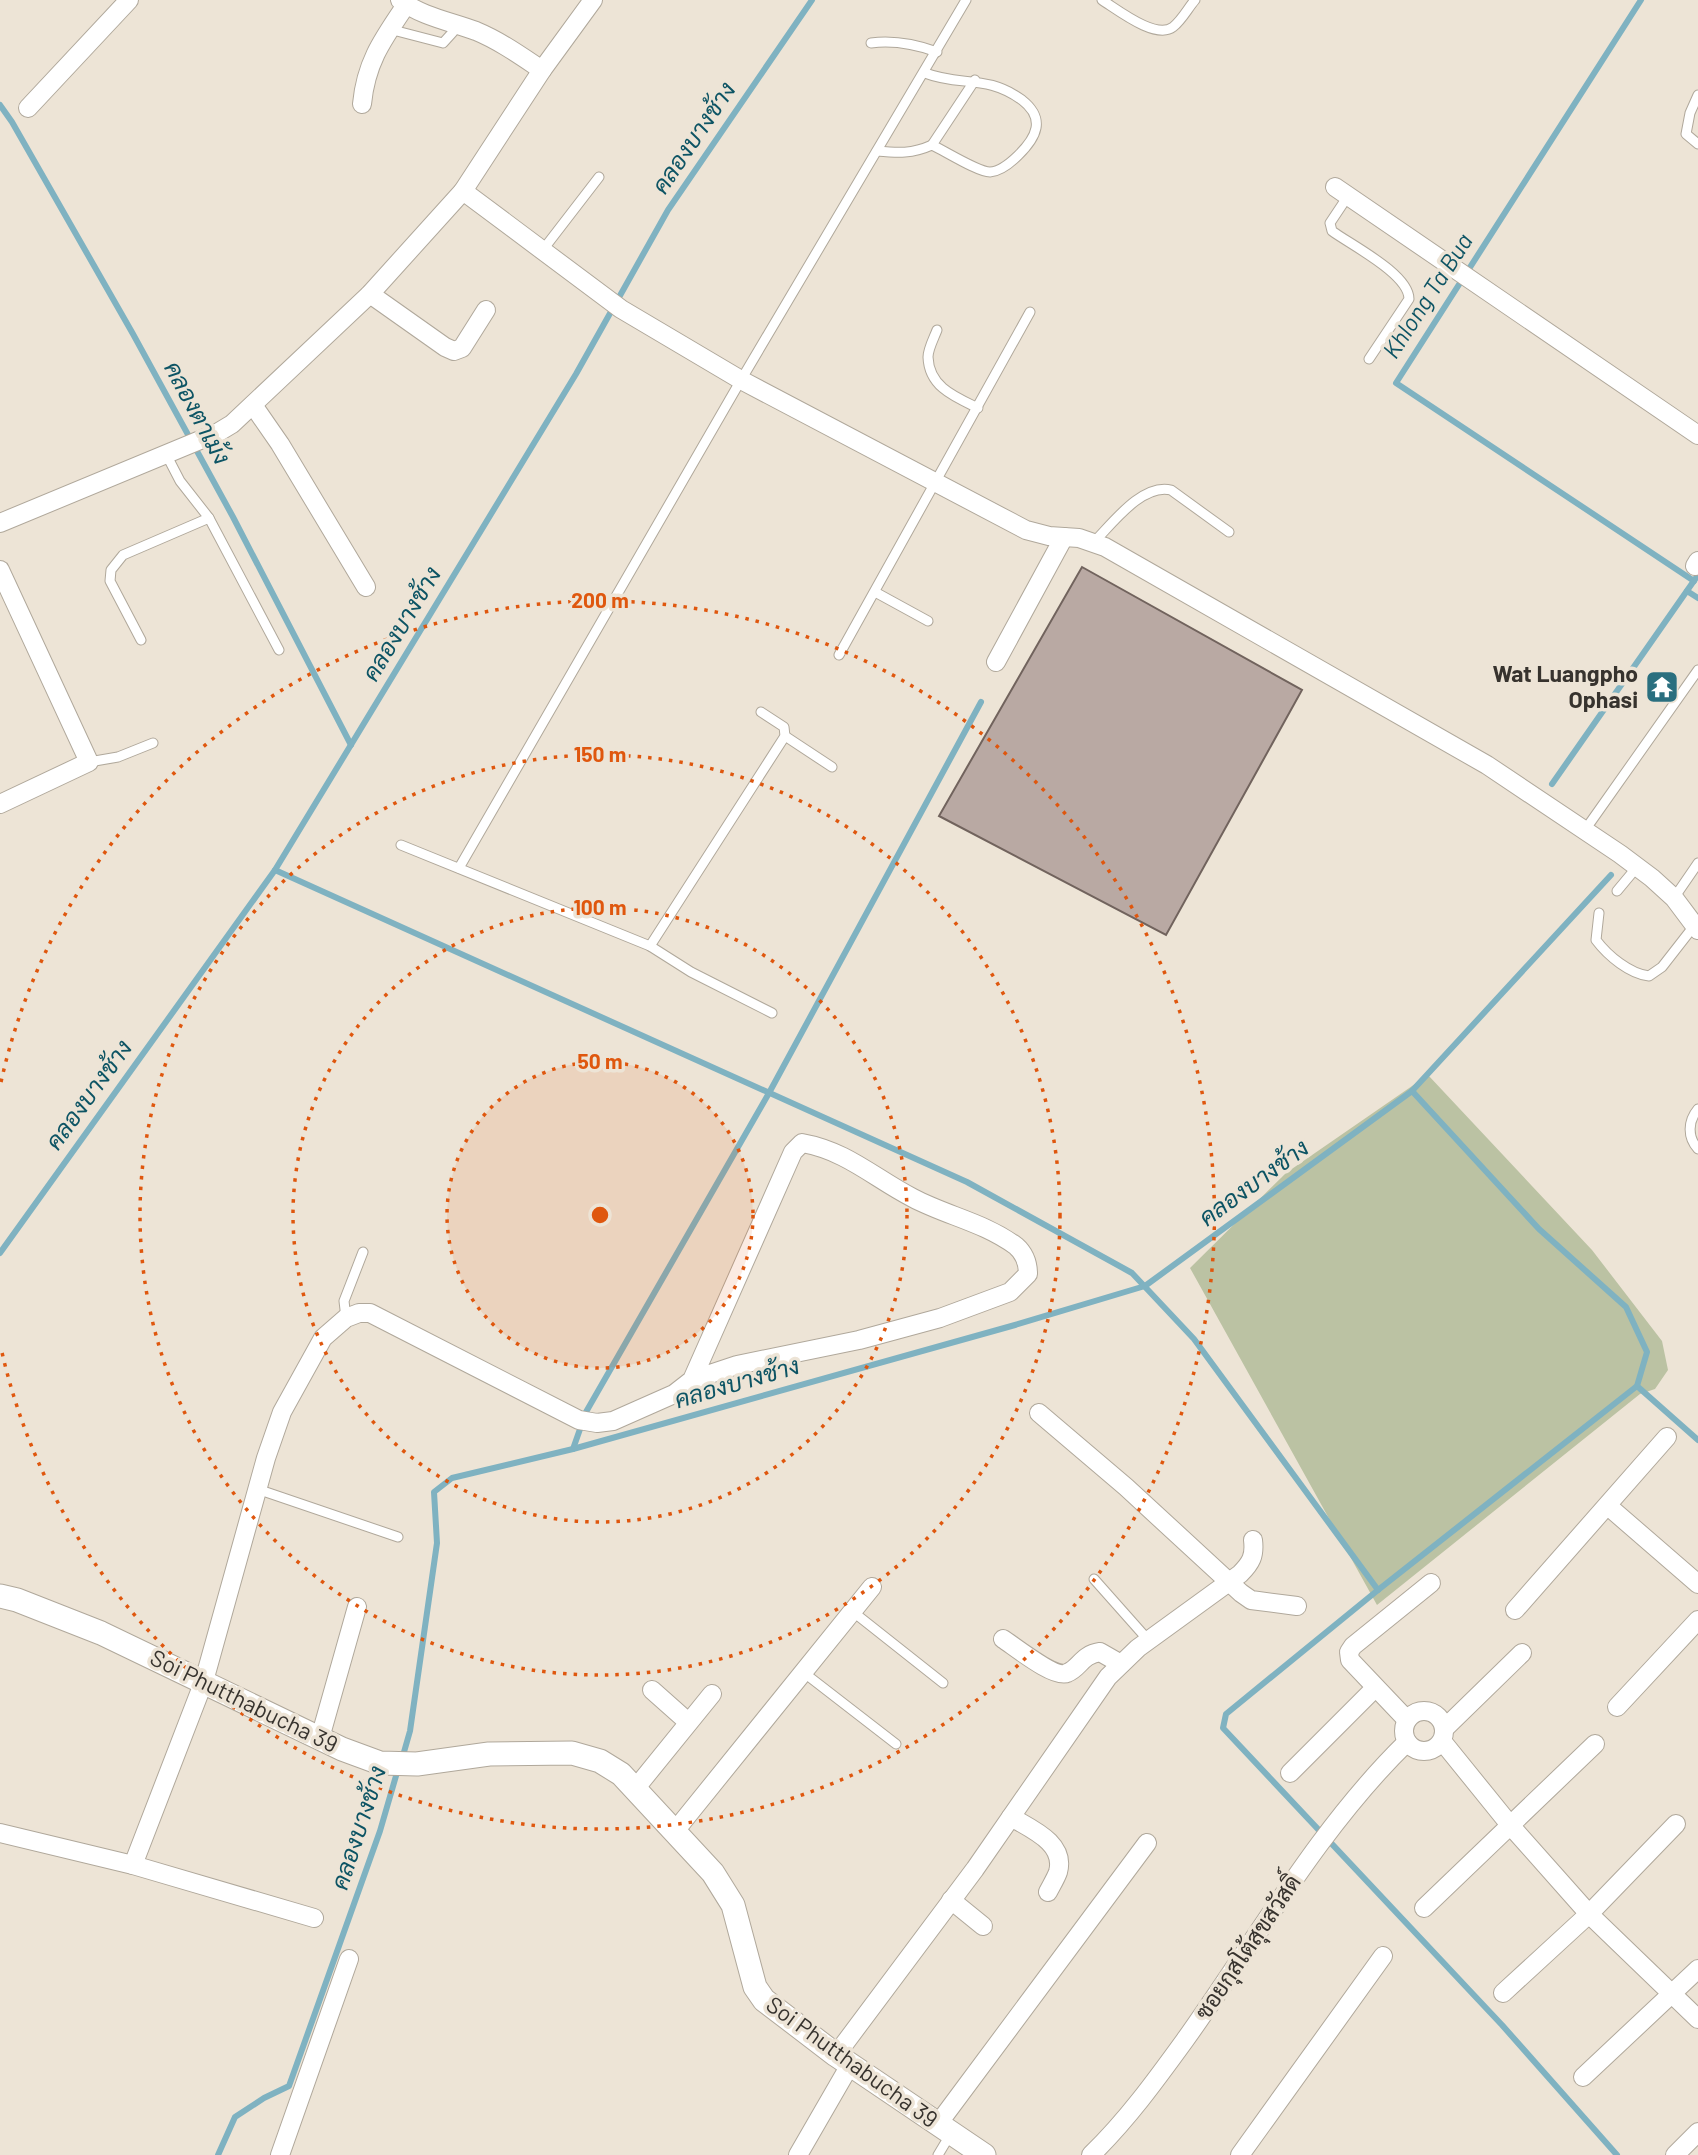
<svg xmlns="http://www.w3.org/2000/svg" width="1698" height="2155" viewBox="0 0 1698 2155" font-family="Barlow,Sarabun,sans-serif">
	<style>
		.green { fill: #bbc2a3 }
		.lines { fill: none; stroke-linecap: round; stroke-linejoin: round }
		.stream { stroke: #7fb2c1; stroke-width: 6 }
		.building { fill: #b9a9a3; stroke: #71635d; stroke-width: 2 }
		.service-casing { stroke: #b0a89b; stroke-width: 11 }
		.minor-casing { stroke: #b0a89b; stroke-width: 20 }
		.tertiary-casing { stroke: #b0a89b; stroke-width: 25 }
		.service { stroke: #fff; stroke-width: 9 }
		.minor { stroke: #fff; stroke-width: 18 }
		.tertiary { stroke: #fff; stroke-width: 23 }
		.ring { fill: none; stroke: #df570e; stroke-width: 3.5; stroke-dasharray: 3.5 7 }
		.labels { text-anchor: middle; stroke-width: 7; stroke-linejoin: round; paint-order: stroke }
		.poi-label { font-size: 23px; font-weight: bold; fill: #37332e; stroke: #ede4d6; text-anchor: end }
		.street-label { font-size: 23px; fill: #37332e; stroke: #ede4d6 }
		.water-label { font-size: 24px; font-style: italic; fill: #0d5464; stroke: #ede4d6 }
		.centre { fill: #df570e; stroke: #ede4d6; stroke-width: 3.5 }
		.ring-label { font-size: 21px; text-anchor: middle; font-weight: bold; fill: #df570e; stroke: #ede4d6; stroke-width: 7; stroke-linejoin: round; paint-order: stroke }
	</style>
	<rect width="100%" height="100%" fill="#ede4d6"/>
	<path class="green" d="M1428 1075 1592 1250 1662 1341 1668 1370 1655 1389 1640 1394 1377 1605 1190 1268 1286 1173Z"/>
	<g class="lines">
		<g class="stream">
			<path d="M1641 0 1396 383 1694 581"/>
			<path d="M0 105 12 122 133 334 233 517 351 745"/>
			<path d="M1687 591 1698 598"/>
			<path d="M1552 784 1698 575"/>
			<path d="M275 870 967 1182 1132 1273 1194 1339 1378 1590"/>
			<path d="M1412 1091 1539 1229 1626 1307 1647 1352 1637 1386 1698 1440"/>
			<path d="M0 1253 275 870 576 374 668 210 812 0"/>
			<path d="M573 1449 586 1412 769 1093 981 702"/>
			<path d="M402 1759 410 1731 437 1543 434 1492 452 1478 573 1449 1015 1325 1145 1286 1412 1091 1611 875"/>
			<path d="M218 2155 235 2117 264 2098 289 2086 380 1831 398 1769"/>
			<path d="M1617 2155 1502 2025 1223 1728 1226 1714 1378 1590 1637 1386"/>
		</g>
	</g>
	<path class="building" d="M1082 567 1302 690 1166 935 939 816Z"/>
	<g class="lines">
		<defs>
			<g id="service">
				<path d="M1102 0C1118 10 1156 40 1173 27 1182 20 1188 8 1195 0"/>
				<path d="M389 29 443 43 453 32V24"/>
				<path d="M871 43C894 40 915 44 937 52"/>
				<path d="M1698 95 1690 113 1686 134 1698 144"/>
				<path d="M932 145 975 80"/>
				<path d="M877 151C898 153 912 154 932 145 945 151 978 172 990 172 1006 171 1033 144 1036 128 1038 117 1031 107 1022 100 986 74 961 87 925 73"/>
				<path d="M1348 196 1330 223 1332 231C1351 245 1409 274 1409 299L1369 359"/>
				<path d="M542 251 599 177"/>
				<path d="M937 330C934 338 928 349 928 357 929 387 955 397 978 408"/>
				<path d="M166 454 180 481 209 518 279 650"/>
				<path d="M1093 543C1112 524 1142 483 1171 490L1229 532"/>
				<path d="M875 592 928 621"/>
				<path d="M141 640 110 581 111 570 123 555 209 518"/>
				<path d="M839 655 1030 312"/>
				<path d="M785 736 832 767"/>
				<path d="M89 762 118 757 153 743"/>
				<path d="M1585 830 1698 670"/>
				<path d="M401 845 650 946 691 972 772 1013"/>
				<path d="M459 868 741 380 966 0"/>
				<path d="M1617 891 1637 867"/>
				<path d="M1674 898 1698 863"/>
				<path d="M1599 913 1596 940C1608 956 1630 974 1649 976L1662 967 1694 926"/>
				<path d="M650 946 785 736 784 727 761 712"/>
				<path d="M1698 1109C1688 1121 1687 1137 1698 1149"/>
				<path d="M346 1318 344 1301 363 1252"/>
				<path d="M257 1489 398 1537"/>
				<path d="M1094 1579 1149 1641"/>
				<path d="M852 1611 943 1683"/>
				<path d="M803 1672 896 1744"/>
				<path d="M938 2155 950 2135"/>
			</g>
			<g id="minor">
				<path d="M400 0C423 17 449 21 476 31 500 41 521 56 542 70"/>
				<path d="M362 104C366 62 383 39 406 5"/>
				<path d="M28 108 129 0"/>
				<path d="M1335 187 1698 435"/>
				<path d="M463 191 621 309 741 380 1026 530 1049 536 1079 538 1105 547 1487 765 1620 854 1652 878 1674 898 1698 930"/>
				<path d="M370 294 445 347 454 351 462 348 486 310"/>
				<path d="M253 405 280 444 366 587"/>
				<path d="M0 523 217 433 232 424 370 294 463 191 542 70 593 0"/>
				<path d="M1695 566 1698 561"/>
				<path d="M0 570 89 762 0 804"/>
				<path d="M996 662 1064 537"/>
				<path d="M1039 1413 1126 1487 1241 1593 1251 1600 1297 1606"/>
				<path d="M1608 1506 1698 1584"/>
				<path d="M1515 1610 1667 1437"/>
				<path d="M1003 1639C1014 1646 1055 1679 1067 1673 1080 1668 1081 1655 1100 1652L1121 1664"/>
				<path d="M652 1690 688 1722"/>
				<path d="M1617 1707 1698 1620"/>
				<circle cx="1424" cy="1731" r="20"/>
				<path d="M1407 1720 1350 1660 1349 1652 1353 1646 1431 1583"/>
				<path d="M1445 1728 1522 1653"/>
				<path d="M320 1738 357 1607"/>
				<path d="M1442 1741 1510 1825 1589 1914 1698 2019"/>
				<path d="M1290 1773 1375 1688"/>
				<path d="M635 1789 712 1694"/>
				<path d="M1011 1817C1031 1829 1066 1843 1058 1872 1056 1878 1051 1886 1048 1892"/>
				<path d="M675 1831 872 1587"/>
				<path d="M0 1833 133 1865 314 1918"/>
				<path d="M133 1865 204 1681 266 1458 282 1412 323 1338 346 1318 359 1313H370L579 1420 597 1423 613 1421 674 1394 692 1380 793 1152 802 1143C847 1151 874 1178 913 1198 947 1216 983 1222 1016 1246 1025 1254 1028 1263 1028 1274L1010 1292 940 1318 859 1340 737 1365 692 1380"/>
				<path d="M951 1900 983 1926"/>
				<path d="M1424 1908 1595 1744"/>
				<path d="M1503 1993 1589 1914 1676 1824"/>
				<path d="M836 2055 975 1869 1108 1677 1138 1648 1240 1574C1251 1563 1255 1556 1253 1540"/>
				<path d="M1583 2077 1698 1969"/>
				<path d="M938 2124 1147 1843"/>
				<path d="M280 2155 349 1959"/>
				<path d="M798 2155 850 2065"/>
				<path d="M1091 2155C1127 2120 1156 2080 1185 2040 1257 1939 1318 1829 1407 1742"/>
				<path d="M1240 2155 1383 1956"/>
				<path d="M1675 2155 1698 2132"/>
			</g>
			<path id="tertiary" d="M0 1596 17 1600 101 1633 342 1749 380 1763 417 1764 489 1754 572 1753 600 1761 621 1774 713 1873 733 1905 755 1987 764 2000 836 2055 984 2155"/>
		</defs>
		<use href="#service" class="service-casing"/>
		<use href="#minor" class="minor-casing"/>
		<use href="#tertiary" class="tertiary-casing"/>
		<use href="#service" class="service"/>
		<use href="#minor" class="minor"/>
		<use href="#tertiary" class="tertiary"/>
	</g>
	<circle cx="600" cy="1215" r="153" fill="#df570e" fill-opacity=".12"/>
	<g class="ring">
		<circle cx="600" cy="1215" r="153"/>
		<circle cx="600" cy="1215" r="307"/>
		<circle cx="600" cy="1215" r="460"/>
		<path d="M1 1082A614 614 0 1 1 1 1348"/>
	</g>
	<defs>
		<symbol id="temple-square" viewBox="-11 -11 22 22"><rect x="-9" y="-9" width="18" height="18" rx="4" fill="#2a6f7f" stroke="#ede4d6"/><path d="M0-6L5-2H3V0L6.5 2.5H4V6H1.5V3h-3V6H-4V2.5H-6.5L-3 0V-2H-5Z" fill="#fff"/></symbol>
	</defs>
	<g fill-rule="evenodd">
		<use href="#temple-square" x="1643" y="668" width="38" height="38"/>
	</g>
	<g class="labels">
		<g class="poi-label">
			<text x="1638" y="682">Wat Luangpho<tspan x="1638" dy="26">Ophasi</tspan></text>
		</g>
		<g class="street-label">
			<text transform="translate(244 1701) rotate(26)" y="8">Soi Phutthabucha 39</text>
			<text transform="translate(1248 1947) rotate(-56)" y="8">ซอยกุสโต้สุขสวัสดิ์</text>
			<text transform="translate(852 2062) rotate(36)" y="8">Soi Phutthabucha 39</text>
		</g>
		<g class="water-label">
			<text transform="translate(694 138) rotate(-56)" y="8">คลองบางช้าง</text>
			<text transform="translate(1428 296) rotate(-57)" y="8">Khlong Ta Bua</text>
			<text transform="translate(197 413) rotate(62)" y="8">คลองตาเม้ง</text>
			<text transform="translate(402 624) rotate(-59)" y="8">คลองบางช้าง</text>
			<text transform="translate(89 1095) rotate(-54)" y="8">คลองบางช้าง</text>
			<text transform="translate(1254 1183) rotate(-36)" y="8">คลองบางช้าง</text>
			<text transform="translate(737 1383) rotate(-16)" y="8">คลองบางช้าง</text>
			<text transform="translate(359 1828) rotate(-72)" y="8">คลองบางช้าง</text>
		</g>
	</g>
	<circle cx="600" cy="1215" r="10" class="centre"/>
	<g class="ring-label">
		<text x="600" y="608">200 m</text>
		<text x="600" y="762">150 m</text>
		<text x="600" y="915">100 m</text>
		<text x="600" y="1069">50 m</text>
	</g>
</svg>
